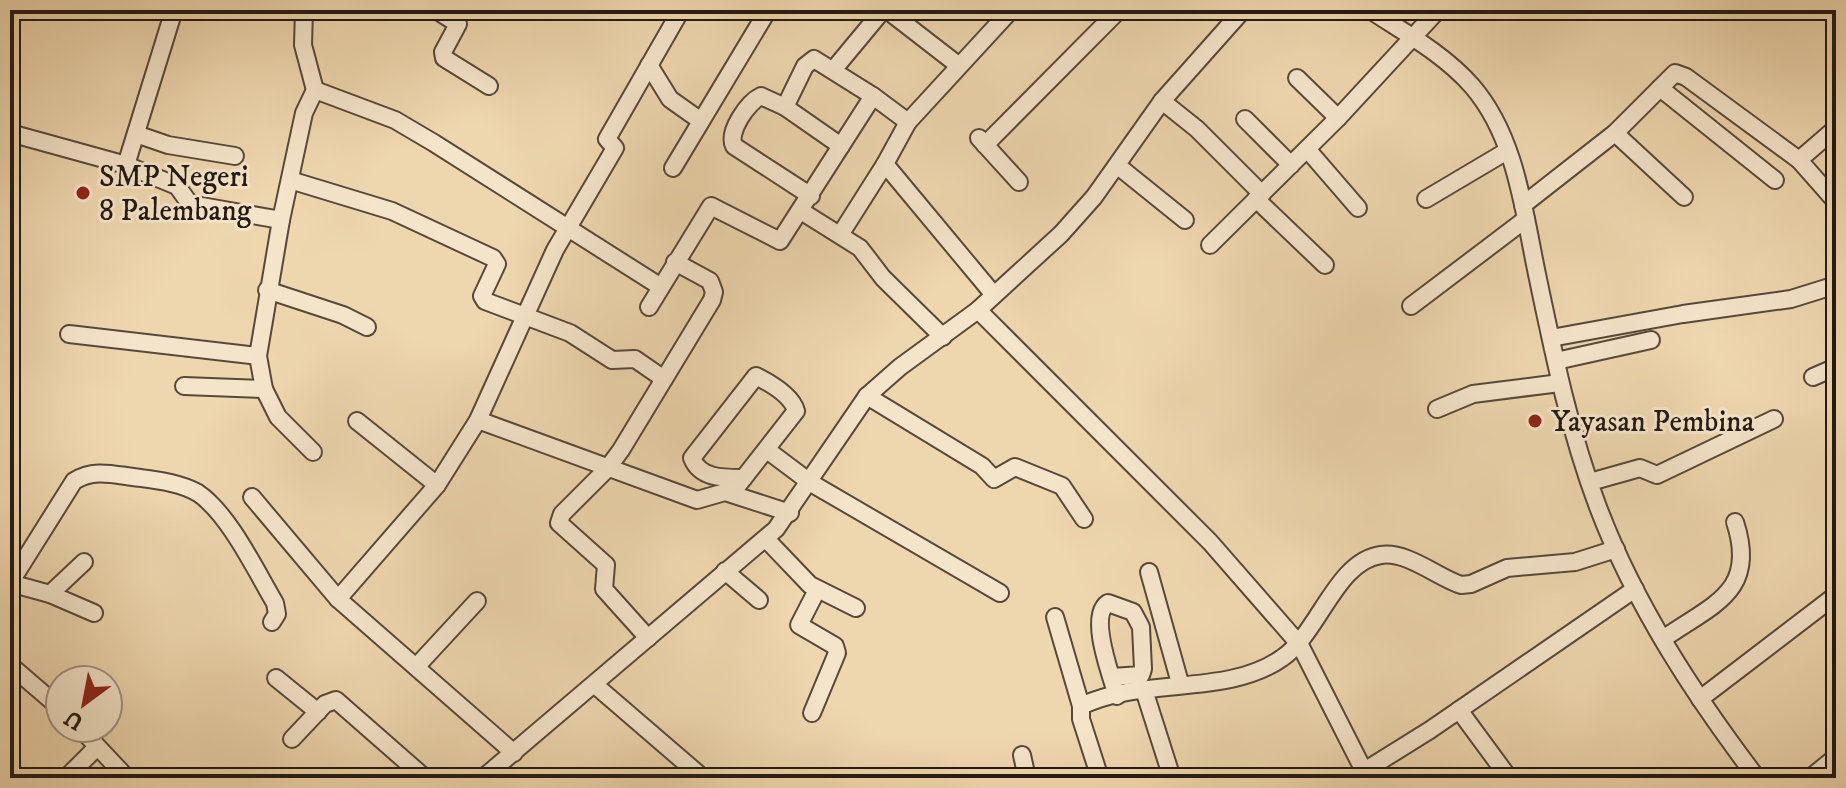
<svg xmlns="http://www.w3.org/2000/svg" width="1846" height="788" viewBox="0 0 1846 788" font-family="'IM FELL DW Pica',serif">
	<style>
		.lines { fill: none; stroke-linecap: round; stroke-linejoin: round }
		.minor-casing { stroke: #564939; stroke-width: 20 }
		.minor { stroke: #f4e4ca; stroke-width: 16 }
		.poi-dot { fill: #8f2418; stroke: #f4e4ca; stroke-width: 3 }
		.labels { text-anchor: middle; stroke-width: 6; stroke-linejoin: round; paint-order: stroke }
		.poi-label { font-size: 30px; fill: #231a12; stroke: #f4e4ca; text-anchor: start }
	</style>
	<rect width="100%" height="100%" fill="#eed6ae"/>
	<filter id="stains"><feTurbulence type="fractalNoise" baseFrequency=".0025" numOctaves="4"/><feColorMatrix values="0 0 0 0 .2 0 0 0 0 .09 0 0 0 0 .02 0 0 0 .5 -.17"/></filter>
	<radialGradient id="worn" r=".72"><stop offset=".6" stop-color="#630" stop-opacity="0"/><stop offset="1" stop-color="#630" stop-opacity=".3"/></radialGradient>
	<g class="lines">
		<defs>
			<g id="minor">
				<path d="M304 10 303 45 315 90"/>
				<path d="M436 10 458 24 443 52 444 58 489 86"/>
				<path d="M887 10 958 65"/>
				<path d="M1370 10C1405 33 1444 54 1472 86 1517 138 1524 214 1538 279 1554 356 1570 433 1598 507 1635 605 1694 695 1757 778"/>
				<path d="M649 65 670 99 701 121"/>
				<path d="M834 69 883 10"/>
				<path d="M1297 78 1338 118"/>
				<path d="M1660 88 1775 180"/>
				<path d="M315 90 395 120 434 143 661 287"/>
				<path d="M1162 101 1197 129 1262 194"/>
				<path d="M785 107 805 66 814 59 873 96"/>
				<path d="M1245 119 1291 165"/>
				<path d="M1836 128 1799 160 1836 202"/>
				<path d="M10 133 126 165 174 10"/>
				<path d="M1615 133 1684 197"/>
				<path d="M136 134 168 145 235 156"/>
				<path d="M979 138 1019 182"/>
				<path d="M985 145 1119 10"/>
				<path d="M1307 149 1358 208"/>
				<path d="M126 165 177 186 190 204 281 220"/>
				<path d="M1118 166 1185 220"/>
				<path d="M673 168 768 10"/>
				<path d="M290 180 392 211 493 258 497 264 482 296 485 301 570 333 612 360 635 359 664 379"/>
				<path d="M811 196 734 146C727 132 748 102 761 96L785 107 841 146"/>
				<path d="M1256 199 1325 265"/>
				<path d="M1426 199 1507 151"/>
				<path d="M1523 205 1615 133 1675 73 1686 77 1799 160"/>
				<path d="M801 211 860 248 883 278 943 337"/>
				<path d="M840 235 885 164"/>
				<path d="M1210 245 1338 118 1438 10"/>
				<path d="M267 290 343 315 367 327"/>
				<path d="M994 295 885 164 908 122 1011 10"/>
				<path d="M1411 306 1526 219"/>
				<path d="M649 307 711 206 780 241 873 96 908 122"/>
				<path d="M978 310 1210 542 1300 645 1364 771"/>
				<path d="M69 334 258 356"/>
				<path d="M1551 338 1683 314 1791 299 1836 285"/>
				<path d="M1556 361 1651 340"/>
				<path d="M1813 377 1836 367"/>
				<path d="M184 386 264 389"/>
				<path d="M867 396 982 466 994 479 1015 467 1062 486 1084 519"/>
				<path d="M1437 409 1473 394 1560 383"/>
				<path d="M478 420 697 500 725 492 790 513"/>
				<path d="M357 421 437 485"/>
				<path d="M767 450 811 483 1000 593"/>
				<path d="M313 452 278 417 264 389 258 356 281 220 304 113 315 90"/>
				<path d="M1590 482 1640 468 1657 475 1774 419"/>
				<path d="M735 489 796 411C792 396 770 383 756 376L692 458C700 479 724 478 744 478"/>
				<path d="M252 497 338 599 514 753"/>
				<path d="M766 539 810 585 856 608"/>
				<path d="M725 571 759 600"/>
				<path d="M1149 572 1180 683"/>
				<path d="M10 583 74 481C93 469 111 474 133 477 154 480 179 482 198 493 229 514 256 571 275 603L277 614 272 622"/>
				<path d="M10 583 50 594 94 613"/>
				<path d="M50 594 84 562"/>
				<path d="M338 599 437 485 478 420 555 250 615 148 607 139 681 10"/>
				<path d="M1055 617 1081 706"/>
				<path d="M648 638 604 589 606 565 559 523 562 514 607 469 621 450 712 300 714 292 710 281 675 262"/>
				<path d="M1663 639C1713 604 1758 592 1735 522"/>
				<path d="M10 665 60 708"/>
				<path d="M416 667 477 601"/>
				<path d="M1112 677 1141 675 1143 669 1141 627 1133 612 1108 603C1088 616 1111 675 1117 696"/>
				<path d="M276 678 318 712"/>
				<path d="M595 685 703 778"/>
				<path d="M1144 690 1172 778"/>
				<path d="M1700 699 1836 595"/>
				<path d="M1459 710 1509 778"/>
				<path d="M812 713 837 653 835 646 799 625 817 590"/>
				<path d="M80 728 127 778"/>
				<path d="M292 739 325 704 336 700 425 778"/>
				<path d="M1022 755 1027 778"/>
				<path d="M66 778 97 747"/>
				<path d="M483 778 776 529 867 396 900 367 978 310 1061 234 1094 197 1162 101 1243 10"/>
				<path d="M1100 778 1081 719V706C1143 676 1227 697 1282 658 1319 633 1336 561 1381 555 1407 551 1437 577 1461 585L1471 584 1507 568 1575 562 1616 549"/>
				<path d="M1353 778 1430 730 1635 589"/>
				<path d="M1810 778 1836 757"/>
			</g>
		</defs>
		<use href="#minor" class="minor-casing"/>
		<use href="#minor" class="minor"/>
	</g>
	<g class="poi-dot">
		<circle cx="83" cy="193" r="8"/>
		<circle cx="1535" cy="421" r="8"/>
	</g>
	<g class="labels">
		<g class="poi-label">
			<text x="99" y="186">SMP Negeri<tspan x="99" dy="34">8 Palembang</tspan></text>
			<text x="1551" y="431">Yayasan Pembina</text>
		</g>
	</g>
	<rect width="1846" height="788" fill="none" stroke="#eed6ae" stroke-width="40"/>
	<rect x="12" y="12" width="1822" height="764" fill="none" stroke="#231a12" stroke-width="4"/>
	<rect x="20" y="20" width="1806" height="748" fill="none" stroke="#231a12" stroke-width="2"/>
	<g transform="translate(84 704) rotate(212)"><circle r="38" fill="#f4e4ca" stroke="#a09380" stroke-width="2"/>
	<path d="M0-6L14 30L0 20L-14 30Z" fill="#8f2418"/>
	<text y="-12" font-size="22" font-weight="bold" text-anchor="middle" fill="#231a12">U</text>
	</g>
	<rect width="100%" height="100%" filter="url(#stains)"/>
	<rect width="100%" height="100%" fill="url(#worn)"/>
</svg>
